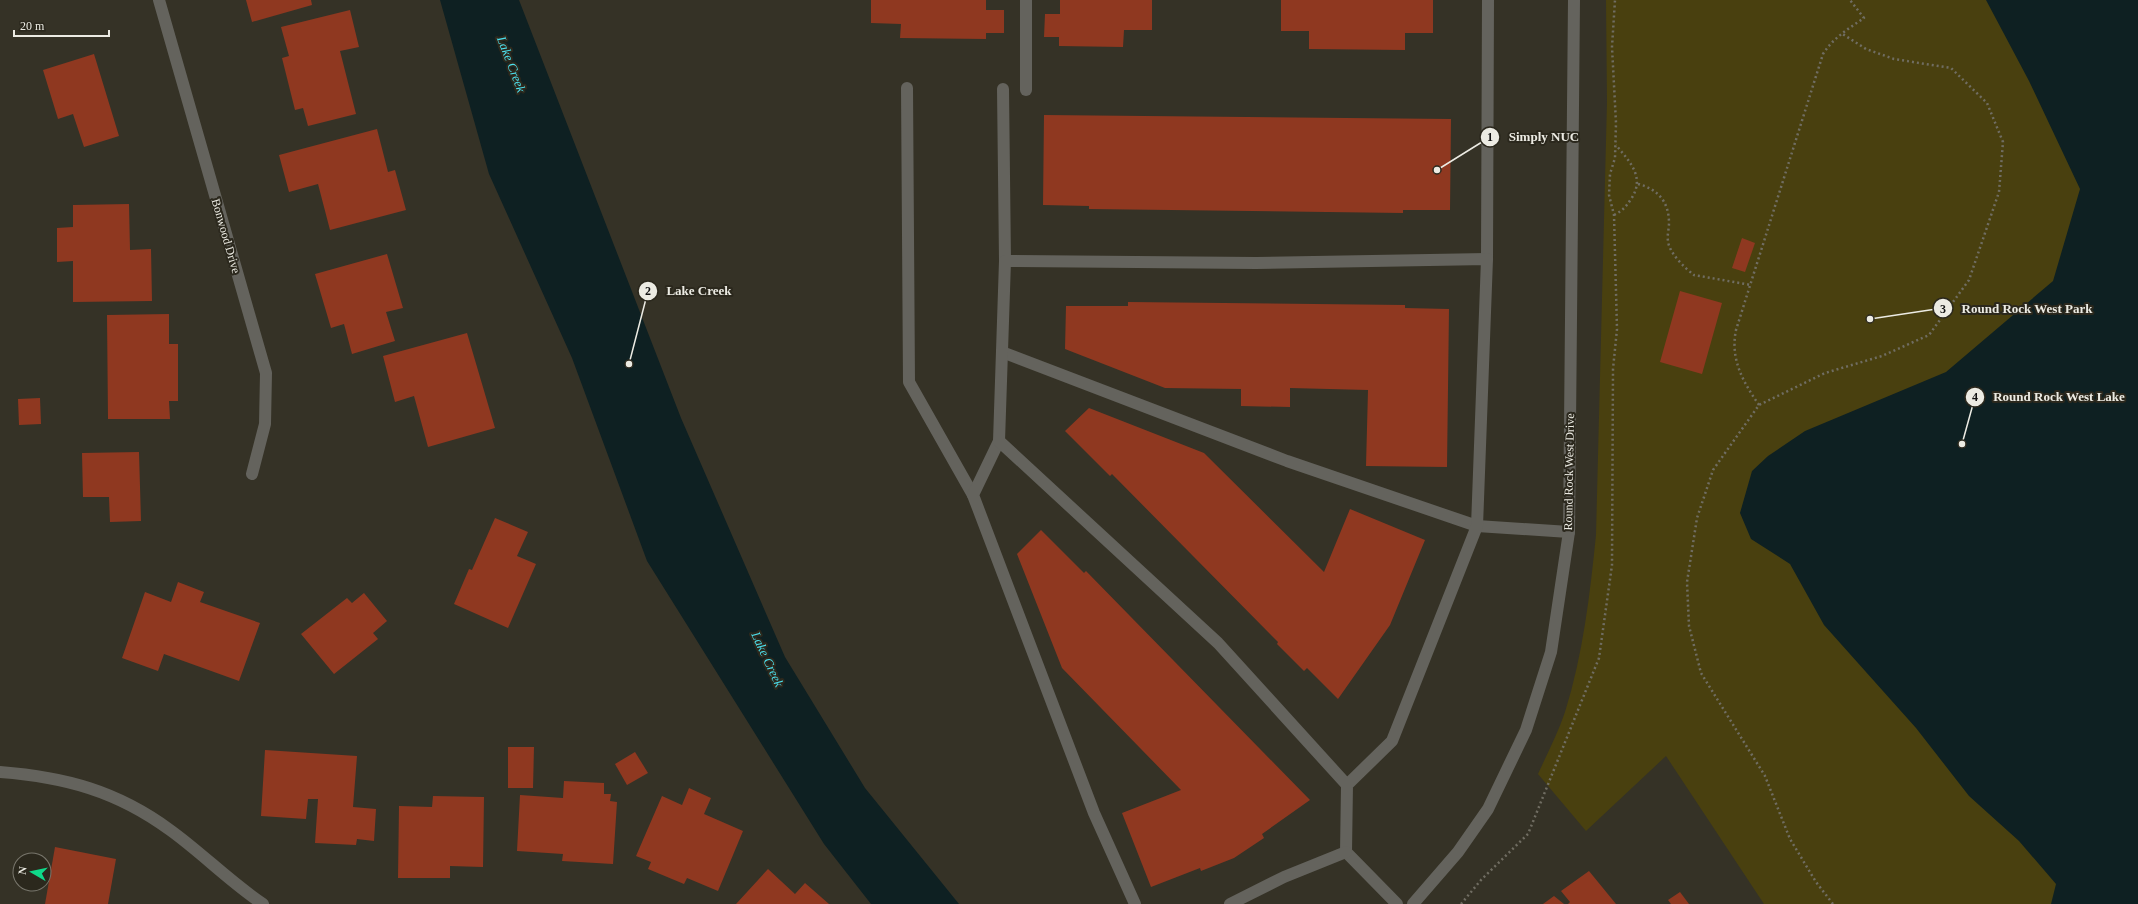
<svg xmlns="http://www.w3.org/2000/svg" width="2138" height="904" viewBox="0 0 2138 904" font-family="'Times New Roman',serif">
	<style>
		.green { fill: #49400f }
		.water { fill: #0e2022 }
		.building { fill: #8f3820 }
		.lines { fill: none; stroke-linecap: round; stroke-linejoin: round }
		.path { stroke: #706d62; stroke-width: 2.5; stroke-dasharray: 2 3; stroke-linecap: butt }
		.minor { stroke: #64635d; stroke-width: 12 }
		.labels { text-anchor: middle; stroke-width: 4; stroke-linejoin: round; paint-order: stroke }
		.street-label { font-size: 12px; fill: #ecebe3; stroke: #2b281d }
		.water-label { font-size: 13px; font-style: italic; fill: #4cdfec; stroke: #2b281d }
		.leader { fill: none; stroke: #ecebe3; stroke-width: 1.5 }
		.callout-dot { fill: #ecebe3; stroke: #2b281d; stroke-width: 1.5 }
		.mark-label { font-size: 12px; text-anchor: middle; font-weight: bold; fill: #111 }
		.callout-label { font-size: 13px; text-anchor: middle; font-weight: bold; fill: #ecebe3; stroke: #2b281d; stroke-width: 4; stroke-linejoin: round; paint-order: stroke }
	</style>
	<rect width="100%" height="100%" fill="#353226"/>
	<path class="green" d="M1606 0H2138V904H1764L1666 756 1586 831 1538 774C1547 754 1558 733 1565 712 1583 655 1590 594 1596 535L1607 102Z"/>
	<g class="water">
		<path d="M440 0H519L681 418 785 657 865 788 959 904H871L824 844 647 561 572 358 489 174Z"/>
		<path d="M1986 0H2138V904H2051L2056 884 2019 841 1969 796 1916 728 1824 625 1790 564 1751 539 1740 513 1752 471 1768 456 1805 431 1946 372 2053 281 2080 189 2029 81Z"/>
	</g>
	<g class="building">
		<path d="M246 0H311L312 5 252 22Z"/>
		<path d="M871 0H986V10H1004V33H986V39L900 38 901 24 871 23Z"/>
		<path d="M1060 0H1152V30H1124L1123 47 1059 46V37H1044L1045 14H1060Z"/>
		<path d="M1281 0H1433V33H1405V50L1309 49V31H1281Z"/>
		<path d="M350 10 359 47 340 51 356 114 308 126 303 108 295 110 282 58 289 56 281 27Z"/>
		<path d="M94 54 119 136 84 147 73 114 58 119 43 70Z"/>
		<path d="M1044 115 1451 119 1450 210H1403V213L1089 209V206L1043 205Z"/>
		<path d="M377 129 388 172 395 170 406 210 330 230 318 184 289 192 279 155Z"/>
		<path d="M129 204 130 250 151 249 152 301 73 302V261L57 262V228L73 227V205Z"/>
		<path d="M1742 238 1755 243 1745 272 1732 268Z"/>
		<path d="M387 254 403 308 386 312 395 341 352 354 344 324 331 328 315 274Z"/>
		<path d="M1680 291 1722 303 1702 374 1660 362Z"/>
		<path d="M1128 302 1405 305V308L1449 309 1447 467 1366 466 1368 390 1290 388V407L1241 406V389L1165 388 1065 349 1066 306H1128Z"/>
		<path d="M169 314V344H178V401H169L170 419H108L107 315Z"/>
		<path d="M467 333 495 428 428 447 414 396 395 402 383 356Z"/>
		<path d="M40 398 41 424 19 425 18 399Z"/>
		<path d="M1089 408 1204 453 1324 572 1350 509 1425 540 1390 625 1338 699 1307 668 1304 671 1277 644 1278 642 1112 474 1110 476 1065 431Z"/>
		<path d="M139 452 141 521 110 522 109 497H83L82 453Z"/>
		<path d="M495 518 528 532 517 556 536 564 508 628 454 604 469 569 472 570Z"/>
		<path d="M1041 530 1084 573 1086 571 1310 800 1262 834 1264 838 1234 858 1201 871 1200 868 1151 887 1122 813 1181 790 1062 668 1017 554Z"/>
		<path d="M178 582 204 592 200 602 260 623 239 681 164 654 158 671 122 658 145 592 171 602Z"/>
		<path d="M364 593 387 621 373 633 378 639 334 674 301 634 347 598 352 603Z"/>
		<path d="M508 747H534L533 788H508Z"/>
		<path d="M265 750 357 756 353 807 376 809 374 841 357 839 356 845 315 843 318 799H308L306 819 261 816Z"/>
		<path d="M635 752 648 773 627 785 615 764Z"/>
		<path d="M564 781 604 783V794H611L610 801 617 802 613 864 562 861 563 854 517 851 520 795 563 798Z"/>
		<path d="M689 788 711 798 704 814 743 831 718 891 687 878 684 884 648 869 651 862 636 856 662 796 682 805Z"/>
		<path d="M433 796 484 797 483 867 450 866V878H398L399 806 432 807Z"/>
		<path d="M55 847 116 859 108 904H45Z"/>
		<path d="M768 869 795 894 805 883 829 904H736Z"/>
		<path d="M1589 871 1616 904H1568L1570 902 1561 891Z"/>
		<path d="M1680 892 1689 904H1671L1668 900Z"/>
		<path d="M1554 896 1564 904H1543Z"/>
	</g>
	<g class="lines">
		<g class="path">
			<path d="M1638 184C1658 189 1669 202 1669 223 1669 229 1667 235 1668 241 1669 253 1685 268 1694 275L1751 285"/>
			<path d="M1614 215C1622 211 1626 207 1631 199 1646 177 1629 161 1616 145"/>
			<path d="M1759 405C1743 382 1730 359 1736 330L1823 54C1833 38 1848 29 1864 18L1850 0"/>
			<path d="M1461 904 1481 880 1528 834 1599 658 1612 565 1613 369 1617 329 1614 215 1609 195 1610 174 1615 158 1616 123 1612 47 1615 0"/>
			<path d="M1833 904 1816 882 1790 839 1765 776 1701 673 1689 626 1687 582 1697 518 1713 470 1759 405 1825 373 1882 356 1929 335 1969 280 1999 192 2003 142 1987 103 1951 68 1894 59 1866 49 1841 33"/>
		</g>
		<g class="minor">
			<path d="M159 0 266 373 265 424 252 474"/>
			<path d="M907 88 909 382 973 495"/>
			<path d="M1003 89 1005 261"/>
			<path d="M1026 90V0"/>
			<path d="M1487 259 1488 0"/>
			<path d="M1002 352 1287 461 1477 526 1569 532"/>
			<path d="M999 441 973 495 1094 813 1135 904"/>
			<path d="M0 772C65 777 117 791 170 830 202 853 230 882 263 904"/>
			<path d="M1347 785 1392 741 1477 526 1487 259 1256 263 1005 261 999 441 1218 643 1347 785 1346 852 1397 904"/>
			<path d="M1230 904 1284 877 1346 852"/>
			<path d="M1413 904 1458 852 1488 809 1526 730 1551 652 1569 532 1574 0"/>
		</g>
	</g>
	<g class="labels">
		<g class="street-label">
			<text transform="translate(226 236) rotate(74)" y="4">Bonwood Drive</text>
			<text transform="translate(1569 472) rotate(-89)" y="4">Round Rock West Drive</text>
		</g>
		<g class="water-label">
			<text transform="translate(512 64) rotate(69)" y="5">Lake Creek</text>
			<text transform="translate(768 659) rotate(65)" y="5">Lake Creek</text>
		</g>
	</g>
	<path class="leader" d="M1437 170L1490 137M629 364L648 291M1870 319L1943 308M1962 444L1975 397"/>
	<g class="callout-dot">
		<circle cx="1437" cy="170" r="4"/>
		<circle cx="629" cy="364" r="4"/>
		<circle cx="1870" cy="319" r="4"/>
		<circle cx="1962" cy="444" r="4"/>
		<circle cx="1490" cy="137" r="10"/>
		<circle cx="648" cy="291" r="10"/>
		<circle cx="1943" cy="308" r="10"/>
		<circle cx="1975" cy="397" r="10"/>
	</g>
	<g class="mark-label">
		<text x="1490" y="141">1</text>
		<text x="648" y="295">2</text>
		<text x="1943" y="313">3</text>
		<text x="1975" y="401">4</text>
	</g>
	<g class="callout-label">
		<text x="1544" y="141">Simply NUC</text>
		<text x="699" y="295">Lake Creek</text>
		<text x="2027" y="313">Round Rock West Park</text>
		<text x="2059" y="401">Round Rock West Lake</text>
	</g>
	<g transform="translate(32 872) rotate(279)"><circle r="19" fill="#2b281d" stroke="#78766c"/>
	<path d="M0-3L7 15L0 10L-7 15Z" fill="#0fd98a"/>
	<text y="-6" font-size="11" font-weight="bold" text-anchor="middle" fill="#ecebe3">N</text>
	</g>
	<path d="M14 30v6h95v-6" fill="none" stroke="#ecebe3" stroke-width="2"/>
	<text x="20" y="30" font-size="12" fill="#ecebe3" stroke="#2b281d" stroke-width="3" paint-order="stroke">20 m</text>
</svg>
